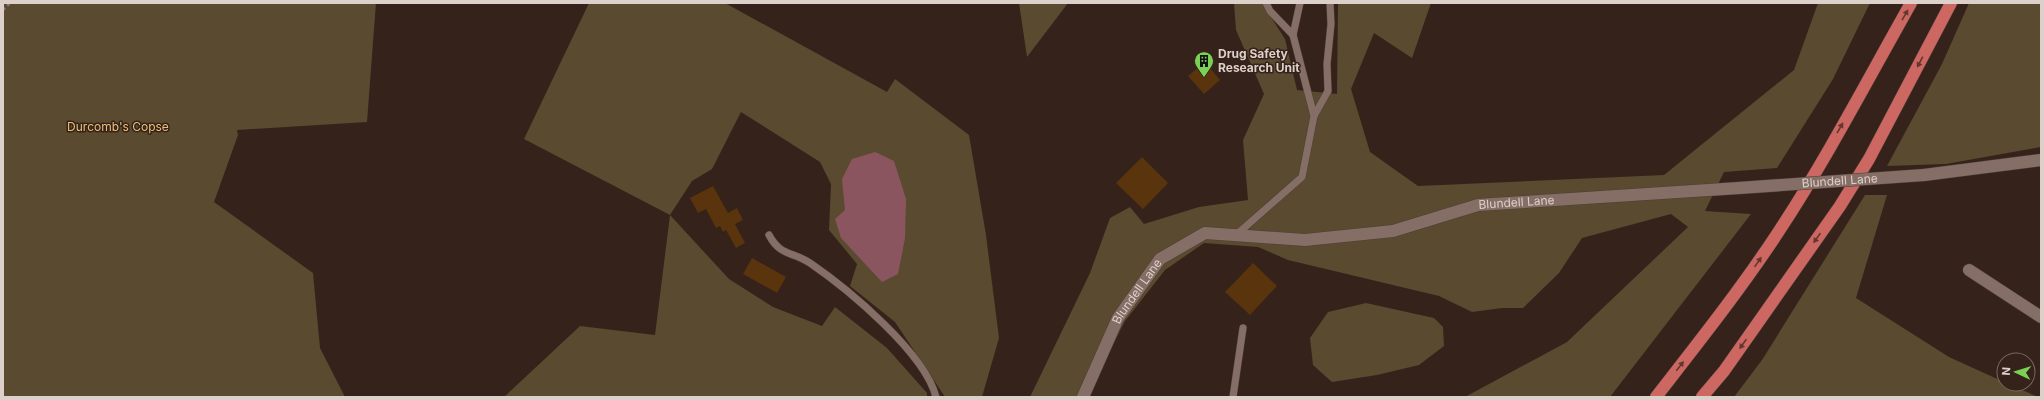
<svg xmlns="http://www.w3.org/2000/svg" width="2044" height="400" viewBox="0 0 2044 400" font-family="Inter,sans-serif">
	<style>
		.green { fill: #594a30 }
		.water { fill: #8b5560 }
		.building { fill: #59340d }
		.lines { fill: none; stroke-linecap: round; stroke-linejoin: round }
		.service-casing { stroke: #4e3e38; stroke-width: 8 }
		.minor-casing { stroke: #4e3e38; stroke-width: 13 }
		.motorway-casing { stroke: #4e3e38; stroke-width: 13 }
		.path { stroke: #897972; stroke-width: 2.5; stroke-dasharray: 3 3; stroke-linecap: butt }
		.service { stroke: #856e65; stroke-width: 7 }
		.minor { stroke: #856e65; stroke-width: 12 }
		.motorway { stroke: #cd6761; stroke-width: 12 }
		.minor-bridge-casing { stroke: #4e3e38; stroke-width: 13; stroke-linecap: butt }
		.minor-bridge { stroke: #856e65; stroke-width: 12 }
		.oneway { fill: #63372f }
		.labels { text-anchor: middle; stroke-width: 3; stroke-linejoin: round; paint-order: stroke }
		.poi-label { font-size: 12px; font-weight: bold; fill: #ddd0ca; stroke: #35221a; text-anchor: start }
		.park-label { font-size: 12px; fill: #e9c076; stroke: #35221a }
		.street-label { font-size: 12px; fill: #ddd0ca; stroke: #35221a }
	</style>
	<rect width="100%" height="100%" fill="#35221a"/>
	<g class="green">
		<path d="M3 3H376L367 122 237 130 238 135 214 202 313 273 320 348 345 397H3Z"/>
		<path d="M589 3H725L887 92 895 79 969 135 986 235 999 338 982 397H945L895 322 850 286 857 264 829 230 831 184 820 162 741 112 712 169 692 181 670 215 729 279 773 307 822 326 835 307 887 348 927 393V397H504L580 326 655 335 670 215 524 139Z"/>
		<path d="M1019 3H1068L1027 57Z"/>
		<path d="M1234 3H1262L1285 39 1297 90 1337 94 1338 3H1431L1412 58 1374 33 1351 89 1370 152 1418 186 1664 175 1794 70 1818 3H1870L1833 79 1777 168 1724 172 1705 211 1751 214 1610 397H1465L1567 342 1688 227 1671 214 1582 238 1559 273 1523 308H1502L1472 312 1439 296 1288 260 1258 247 1204 243 1165 270 1125 321 1086 397H1030L1090 273 1110 218 1130 207 1144 224 1199 207 1248 200 1243 140 1264 94 1236 30Z"/>
		<path d="M1969 3H2041V147L1946 164 1887 166 1942 64Z"/>
		<path d="M1865 195H1887L1856 298 1949 357 2004 382V384H2009L2038 397H1734L1762 360Z"/>
		<path d="M1366 303 1434 318 1443 327 1444 346 1419 365 1377 375 1332 382 1313 365 1310 338 1328 312Z"/>
	</g>
	<path class="water" d="M875 152 894 161 906 199 905 238 898 274 882 282 841 238 835 219 845 210 842 179 852 159Z"/>
	<g class="building">
		<path d="M1205 62 1220 80 1204 94 1188 76Z"/>
		<path d="M1142 157 1168 183 1143 209 1116 183Z"/>
		<path d="M713 186 728 213 737 208 743 220 735 224 745 243 736 248 726 230 723 232 720 226 716 228 706 209 698 213 690 198Z"/>
		<path d="M752 258 786 277 777 293 743 274Z"/>
		<path d="M1253 263 1277 286 1250 315 1225 292Z"/>
	</g>
	<g class="lines">
		<defs>
			<g id="service">
				<path d="M1266 3 1270 11 1293 35"/>
				<path d="M1300 3 1293 35 1314 116"/>
				<path d="M769 235C781 257 792 251 810 263 848 289 925 353 936 397"/>
				<path d="M1236 235 1302 177 1314 116 1328 91 1327 64 1331 24 1330 3"/>
				<path d="M1233 397 1243 328"/>
			</g>
			<g id="minor">
				<path d="M1924 175 2041 160"/>
				<path d="M1969 270 2041 317"/>
				<path id="s1" d="M1083 397 1118 318 1160 259 1205 233 1305 240 1393 231 1478 205 1739 188"/>
			</g>
			<g id="motorway">
				<path d="M1656 397C1698 343 1741 289 1779 231 1827 158 1868 79 1911 3"/>
				<path d="M1702 397 1724 371 1840 206 1869 159 1951 3"/>
			</g>
		</defs>
		<use href="#service" class="service-casing"/>
		<use href="#minor" class="minor-casing"/>
		<use href="#motorway" class="motorway-casing"/>
		<path class="path" d="M3 10 10 3"/>
		<use href="#service" class="service"/>
		<use href="#minor" class="minor"/>
		<use href="#motorway" class="motorway"/>
		<defs>
			<g id="minor-bridge">
				<path id="s2" d="M1739 188 1924 175"/>
			</g>
		</defs>
		<use href="#minor-bridge" class="minor-bridge-casing"/>
		<use href="#minor-bridge" class="minor-bridge"/>
	</g>
	<defs><path id="oneway-solid" d="M-6-.8H1V-3.2L6.5 0L1 3.2V.8H-6Z"/></defs>
	<g class="oneway">
		<use href="#oneway-solid" transform="translate(1905 15) rotate(-60)"/>
		<use href="#oneway-solid" transform="translate(1920 62) rotate(118)"/>
		<use href="#oneway-solid" transform="translate(1840 128) rotate(-60)"/>
		<use href="#oneway-solid" transform="translate(1817 238) rotate(125)"/>
		<use href="#oneway-solid" transform="translate(1758 262) rotate(-55)"/>
		<use href="#oneway-solid" transform="translate(1743 344) rotate(125)"/>
		<use href="#oneway-solid" transform="translate(1680 366) rotate(-52)"/>
	</g>
	<defs>
		<symbol id="building-pin" viewBox="-11 -11 22 30"><path d="M0 17L-7.5 6A9.5 9.5 0 1 1 7.5 6Z" fill="#7bd155" stroke="#35221a"/><path d="M-4-6H4V6H1V3H-1V6H-4ZM-2.5-4.3h1.7v1.8h-1.7ZM.8-4.3h1.7v1.8H.8ZM-2.5-1h1.7V.8h-1.7ZM.8-1h1.7V.8H.8Z" fill="#111"/></symbol>
	</defs>
	<g fill-rule="evenodd">
		<use href="#building-pin" x="1193" y="50" width="22" height="30"/>
	</g>
	<g class="labels">
		<g class="poi-label">
			<text x="1218" y="58">Drug Safety<tspan x="1218" dy="14">Research Unit</tspan></text>
		</g>
		<g class="park-label">
			<text x="118" y="131">Durcomb's Copse</text>
		</g>
		<g class="street-label">
			<text dy="4" stroke="none"><textPath href="#s2" startOffset="101">Blundell Lane</textPath></text>
			<text dy="4" stroke="none"><textPath href="#s1" startOffset="527">Blundell Lane</textPath></text>
			<text dy="4" stroke="none"><textPath href="#s1" startOffset="119">Blundell Lane</textPath></text>
		</g>
	</g>
	<rect width="2044" height="400" fill="none" stroke="#ddd0ca" stroke-width="8"/>
	<g transform="translate(2016 372) rotate(274)"><circle r="19" fill="#35221a" stroke="#786860"/>
	<path d="M0-3L7 15L0 10L-7 15Z" fill="#7bd155"/>
	<text y="-6" font-size="11" font-weight="bold" text-anchor="middle" fill="#ddd0ca">N</text>
	</g>
</svg>
